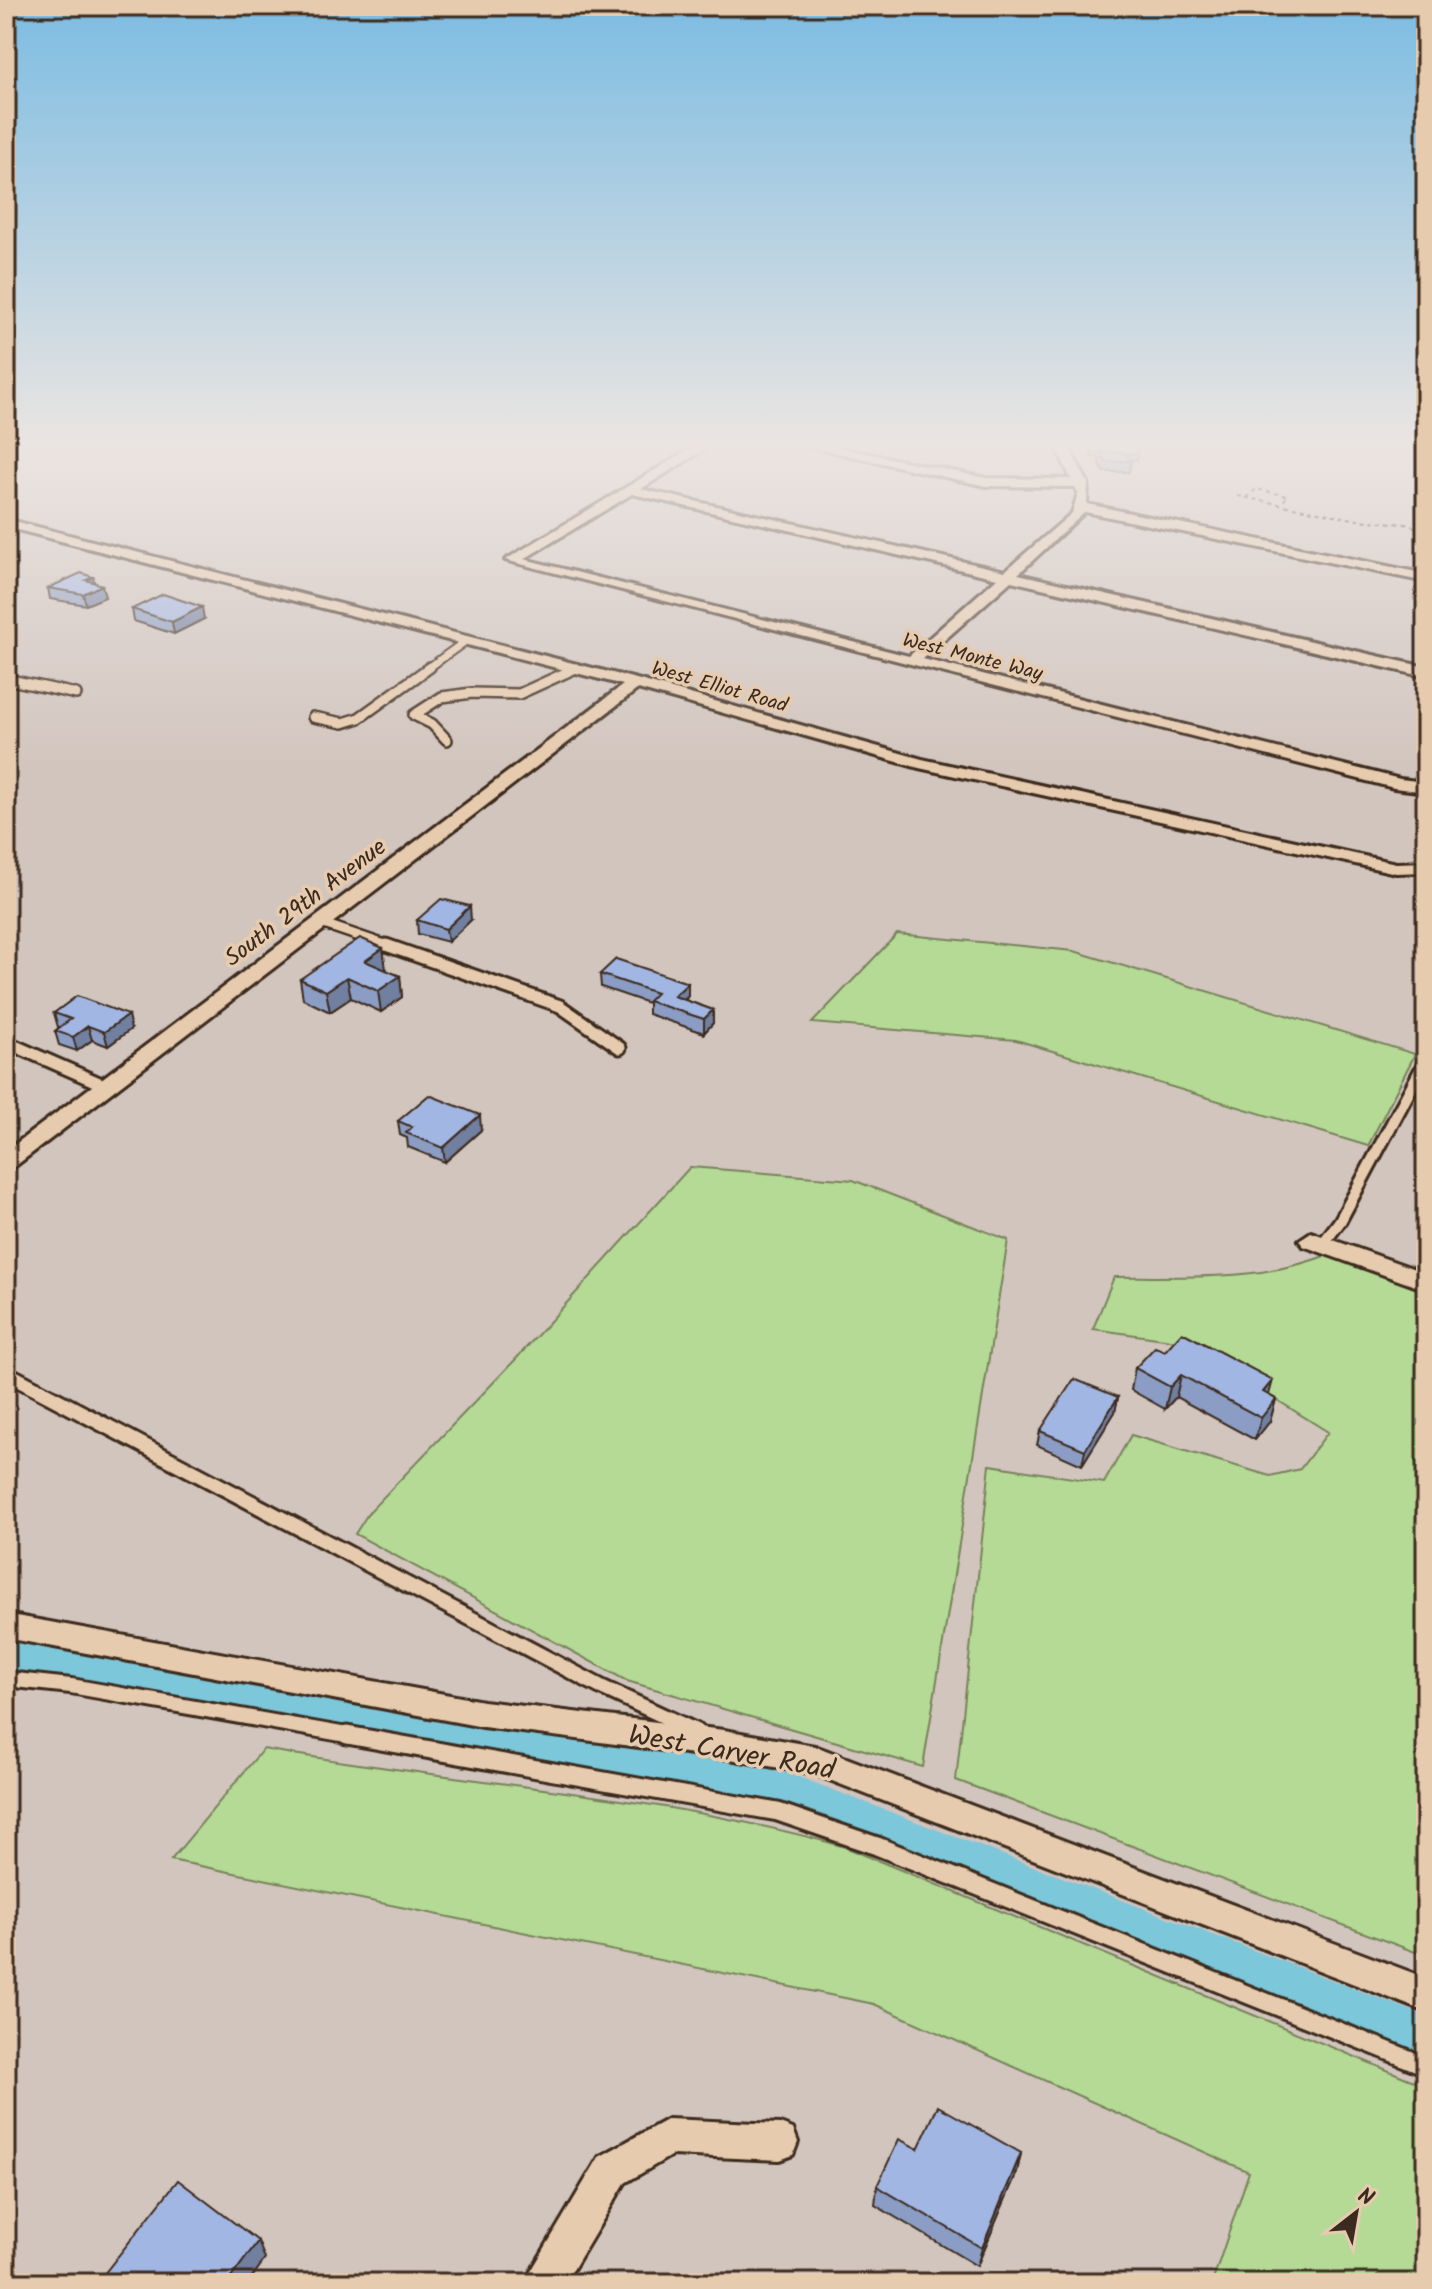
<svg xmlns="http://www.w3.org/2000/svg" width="1432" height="2289" viewBox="0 0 1432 2289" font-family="Kalam,sans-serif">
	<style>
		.green { fill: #b4da96; stroke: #78825a; stroke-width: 2 }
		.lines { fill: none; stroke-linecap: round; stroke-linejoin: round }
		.canal { fill: #7bc7da; fill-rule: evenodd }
		.lane-far4-casing { stroke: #3b2a1e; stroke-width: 11 }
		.lane-far3-casing { stroke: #3b2a1e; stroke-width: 14 }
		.lane-far2-casing { stroke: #3b2a1e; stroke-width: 17 }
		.lane-far1-casing { stroke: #3b2a1e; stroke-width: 20 }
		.lane-casing { stroke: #3b2a1e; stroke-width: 23 }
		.street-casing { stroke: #3b2a1e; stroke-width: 6 }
		.path { stroke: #3b2a1e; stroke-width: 2; stroke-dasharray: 4 4; stroke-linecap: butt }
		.lane-far4 { stroke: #e7cbae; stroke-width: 7 }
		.lane-far3 { stroke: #e7cbae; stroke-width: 9 }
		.lane-far2 { stroke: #e7cbae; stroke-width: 11 }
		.lane-far1 { stroke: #e7cbae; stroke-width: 14 }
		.lane { stroke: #e7cbae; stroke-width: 17 }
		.street { fill: #e7cbae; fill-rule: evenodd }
		.wall { fill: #8b9dc4; stroke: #3b2a1e; stroke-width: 2 }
		.shaded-wall { fill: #717fa0; stroke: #3b2a1e; stroke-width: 2 }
		.building { fill: #a2b6e4; stroke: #3b2a1e; stroke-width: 2 }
		.labels { text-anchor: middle; stroke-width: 7; stroke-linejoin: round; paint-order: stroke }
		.far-street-label { font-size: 20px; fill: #3b2a1e; stroke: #e7cbae }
		.street-label { font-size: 24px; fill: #3b2a1e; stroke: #e7cbae }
		.near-street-label { font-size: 28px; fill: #3b2a1e; stroke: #e7cbae }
	</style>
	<rect width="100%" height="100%" fill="#d2c5be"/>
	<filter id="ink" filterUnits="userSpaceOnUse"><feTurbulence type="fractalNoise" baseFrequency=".0125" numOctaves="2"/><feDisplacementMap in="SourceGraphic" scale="16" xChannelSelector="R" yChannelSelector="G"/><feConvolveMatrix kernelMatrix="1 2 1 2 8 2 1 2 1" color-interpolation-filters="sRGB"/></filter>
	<g filter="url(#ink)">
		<g class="green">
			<path d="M897 934 1074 951 1415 1054 1368 1146 1016 1040 812 1023Z"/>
			<path d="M690 1167 853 1180 1008 1240 923 1767 627 1681 355 1534 369 1512 515 1360Z"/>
			<path d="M1332 1253 1426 1289V1956L956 1780 990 1465 1104 1483 1131 1435 1270 1476 1300 1469 1328 1432 1185 1342 1093 1329 1114 1277C1187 1276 1263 1282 1332 1253Z"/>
			<path d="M263 1749C457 1783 656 1793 845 1847L1426 2086V2283H1212L1249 2172 874 2004 171 1860Z"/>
		</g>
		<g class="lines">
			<path class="canal" d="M6 1641 535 1734 770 1766 1426 2016V2056L769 1799 535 1766 6 1671Z"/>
			<defs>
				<path id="lane-far4" d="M427 669 467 640"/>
				<g id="lane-far3">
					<path d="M6 679 76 694"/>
					<path d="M313 717 343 723 359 718 430 667"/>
					<path d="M447 740 432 724 414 715 442 697 472 693 519 694 576 668"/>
					<path d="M321 923 391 947"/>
				</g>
				<g id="lane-far2">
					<path d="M386 945 560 1006 620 1048"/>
					<path d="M6 1042 106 1086"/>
					<path d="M1322 1245 1340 1221 1426 1060"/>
				</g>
				<g id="lane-far1">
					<path d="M6 1373 601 1687 698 1732"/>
					<path d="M6 1679 71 1686 358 1737"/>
				</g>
				<path id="lane" d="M347 1735 778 1812 877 1846 1426 2066"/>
				<g id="street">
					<path d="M695 446H710L641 489 1005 571 1072 513 1078 493 1075 487 986 486 806 446H831L986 478 1071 479 1056 446H1068L1088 483 1087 504 1426 574V582L1085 512 1018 574 1426 667V677L1011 581 923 659 1400 779 1426 782V792L1394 788 505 560ZM632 494 997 578 909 656 524 559Z"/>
					<path d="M6 519 640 680 922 759 1396 863 1426 862V872L1396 873 919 768 638 689 14 1167 6 1169V1151L623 685 6 527Z"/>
					<path d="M1311 1232 1426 1273V1290L1303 1246 1299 1240Z"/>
					<path d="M6 1614 483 1701 724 1730 815 1746 1426 1978V2012L814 1774 724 1758 483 1727 6 1638Z"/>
					<path d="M668 2119 780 2124 793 2129 798 2142 793 2155 780 2160 672 2155 625 2183 565 2283H524L599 2157Z"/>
				</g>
			</defs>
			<use href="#lane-far4" class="lane-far4-casing"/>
			<use href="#lane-far3" class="lane-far3-casing"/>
			<use href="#lane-far2" class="lane-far2-casing"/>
			<use href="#lane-far1" class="lane-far1-casing"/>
			<use href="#lane" class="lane-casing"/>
			<use href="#street" class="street-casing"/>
			<g class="path">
				<path d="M1238 496 1358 520 1405 524 1426 531"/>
				<path d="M1247 498 1256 489 1288 496 1280 504"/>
			</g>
			<use href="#lane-far4" class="lane-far4"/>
			<use href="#lane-far3" class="lane-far3"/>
			<use href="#lane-far2" class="lane-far2"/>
			<use href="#lane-far1" class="lane-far1"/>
			<use href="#lane" class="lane"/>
			<use href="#street" class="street"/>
		</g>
		<g class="wall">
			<path d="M1091 446 1138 454 1137 460 1129 459 1131 461 1129 472H1104L1099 464 1100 458 1091 457Z"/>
			<path d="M95 583 105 597 86 605 50 599 48 588Z"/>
			<path d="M132 609 204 619 174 634 134 621Z"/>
			<path d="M417 920H471L448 942 418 934Z"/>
			<path d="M386 969 385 970 400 976 402 997 381 1012 351 998 330 1012 303 999 300 979Z"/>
			<path d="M600 974 688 983V996L685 1000 713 1010V1023L704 1033 648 1014V1003L601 987Z"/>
			<path d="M54 1013 131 1029 108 1046 92 1040 77 1051 59 1045 55 1031 60 1027H58Z"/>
			<path d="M398 1121 481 1130 445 1162 408 1147 407 1138 400 1135Z"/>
			<path d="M1165 1351 1276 1399 1270 1421 1255 1440 1176 1397 1165 1409 1131 1390 1135 1368Z"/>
			<path d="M1118 1397 1115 1412 1082 1465 1037 1445 1040 1431Z"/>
			<path d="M918 2149 1021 2153 1017 2172 977 2266 875 2205 877 2186Z"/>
		</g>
		<g class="shaded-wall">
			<path d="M93 577 96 588 102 585 105 597 86 605 83 594 86 580Z"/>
			<path d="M202 607 204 619 174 634 172 622Z"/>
			<path d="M6 713 9 725 6 726Z"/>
			<path d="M470 906 471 920 448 942 446 929Z"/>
			<path d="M383 948 386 969 368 981 365 961Z"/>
			<path d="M400 976 402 997 381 1012 378 991Z"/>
			<path d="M347 977 351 998 330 1012 326 991Z"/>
			<path d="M688 983V996L675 1010 674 996Z"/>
			<path d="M713 1010V1023L704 1033V1019Z"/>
			<path d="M128 1015 131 1029 108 1046 104 1032Z"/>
			<path d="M88 1026 92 1040 77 1051 73 1037Z"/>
			<path d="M480 1115 481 1130 445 1162 443 1148Z"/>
			<path d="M1181 1375 1176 1397 1165 1409 1170 1387Z"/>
			<path d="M1273 1380 1267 1402 1263 1392Z"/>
			<path d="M1118 1397 1115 1412 1082 1465 1085 1450Z"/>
			<path d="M1276 1399 1270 1421 1255 1440 1261 1418Z"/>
			<path d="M1021 2153 1017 2172 977 2266 982 2248Z"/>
			<path d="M258 2241 265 2259 248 2283H227Z"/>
		</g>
		<g class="building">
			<path d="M1092 446H1137L1138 454H1125V453L1092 452Z"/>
			<path d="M1100 453H1125L1131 461 1106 462Z"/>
			<path d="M81 573 93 577 86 580 102 585 83 594 48 588Z"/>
			<path d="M163 594 202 607 172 622 132 609Z"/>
			<path d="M441 899 470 906 446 929 417 920Z"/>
			<path d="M360 938 383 948 365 961 400 976 378 991 347 977 326 991 300 979Z"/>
			<path d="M616 959 688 983 674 996 713 1010 704 1019 648 1001 656 993 600 974Z"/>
			<path d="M77 996 128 1015 104 1032 88 1026 73 1037 55 1031 71 1019 54 1013Z"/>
			<path d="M429 1095 480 1115 443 1148 406 1133 412 1127 398 1121Z"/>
			<path d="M1182 1332 1273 1380 1263 1392 1276 1399 1261 1418 1181 1375 1170 1387 1135 1368 1155 1347 1165 1351Z"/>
			<path d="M1074 1379 1118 1397 1085 1450 1040 1431Z"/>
			<path d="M938 2106 1021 2153 982 2248 877 2186 899 2139 918 2149Z"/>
			<path d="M178 2180 258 2241 227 2283H97Z"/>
		</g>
	</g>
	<linearGradient id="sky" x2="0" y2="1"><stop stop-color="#7cbce2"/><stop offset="0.58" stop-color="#ebe5e2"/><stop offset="1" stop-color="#ebe5e2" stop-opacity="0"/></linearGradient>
	<rect width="1432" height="767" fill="url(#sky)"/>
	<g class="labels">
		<g class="far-street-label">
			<text transform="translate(973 656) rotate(14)" y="7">West Monte Way</text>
			<text transform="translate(720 686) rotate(16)" y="7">West Elliot Road</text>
		</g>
		<g class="street-label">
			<text transform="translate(305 902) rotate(-37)" y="8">South 29th Avenue</text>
		</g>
		<g class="near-street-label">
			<text transform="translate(732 1751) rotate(10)" y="10">West Carver Road</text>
		</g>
	</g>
	<rect width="1432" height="2289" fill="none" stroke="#e7cbae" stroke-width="32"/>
	<rect x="16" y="16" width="1400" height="2257" fill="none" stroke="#3b2a1e" stroke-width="3" filter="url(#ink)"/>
	<g transform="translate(1356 2213) rotate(31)" stroke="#e7cbae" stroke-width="6" paint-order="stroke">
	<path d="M0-6L14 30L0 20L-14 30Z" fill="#3b2a1e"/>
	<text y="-12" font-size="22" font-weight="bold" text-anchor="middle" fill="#3b2a1e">N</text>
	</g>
</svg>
